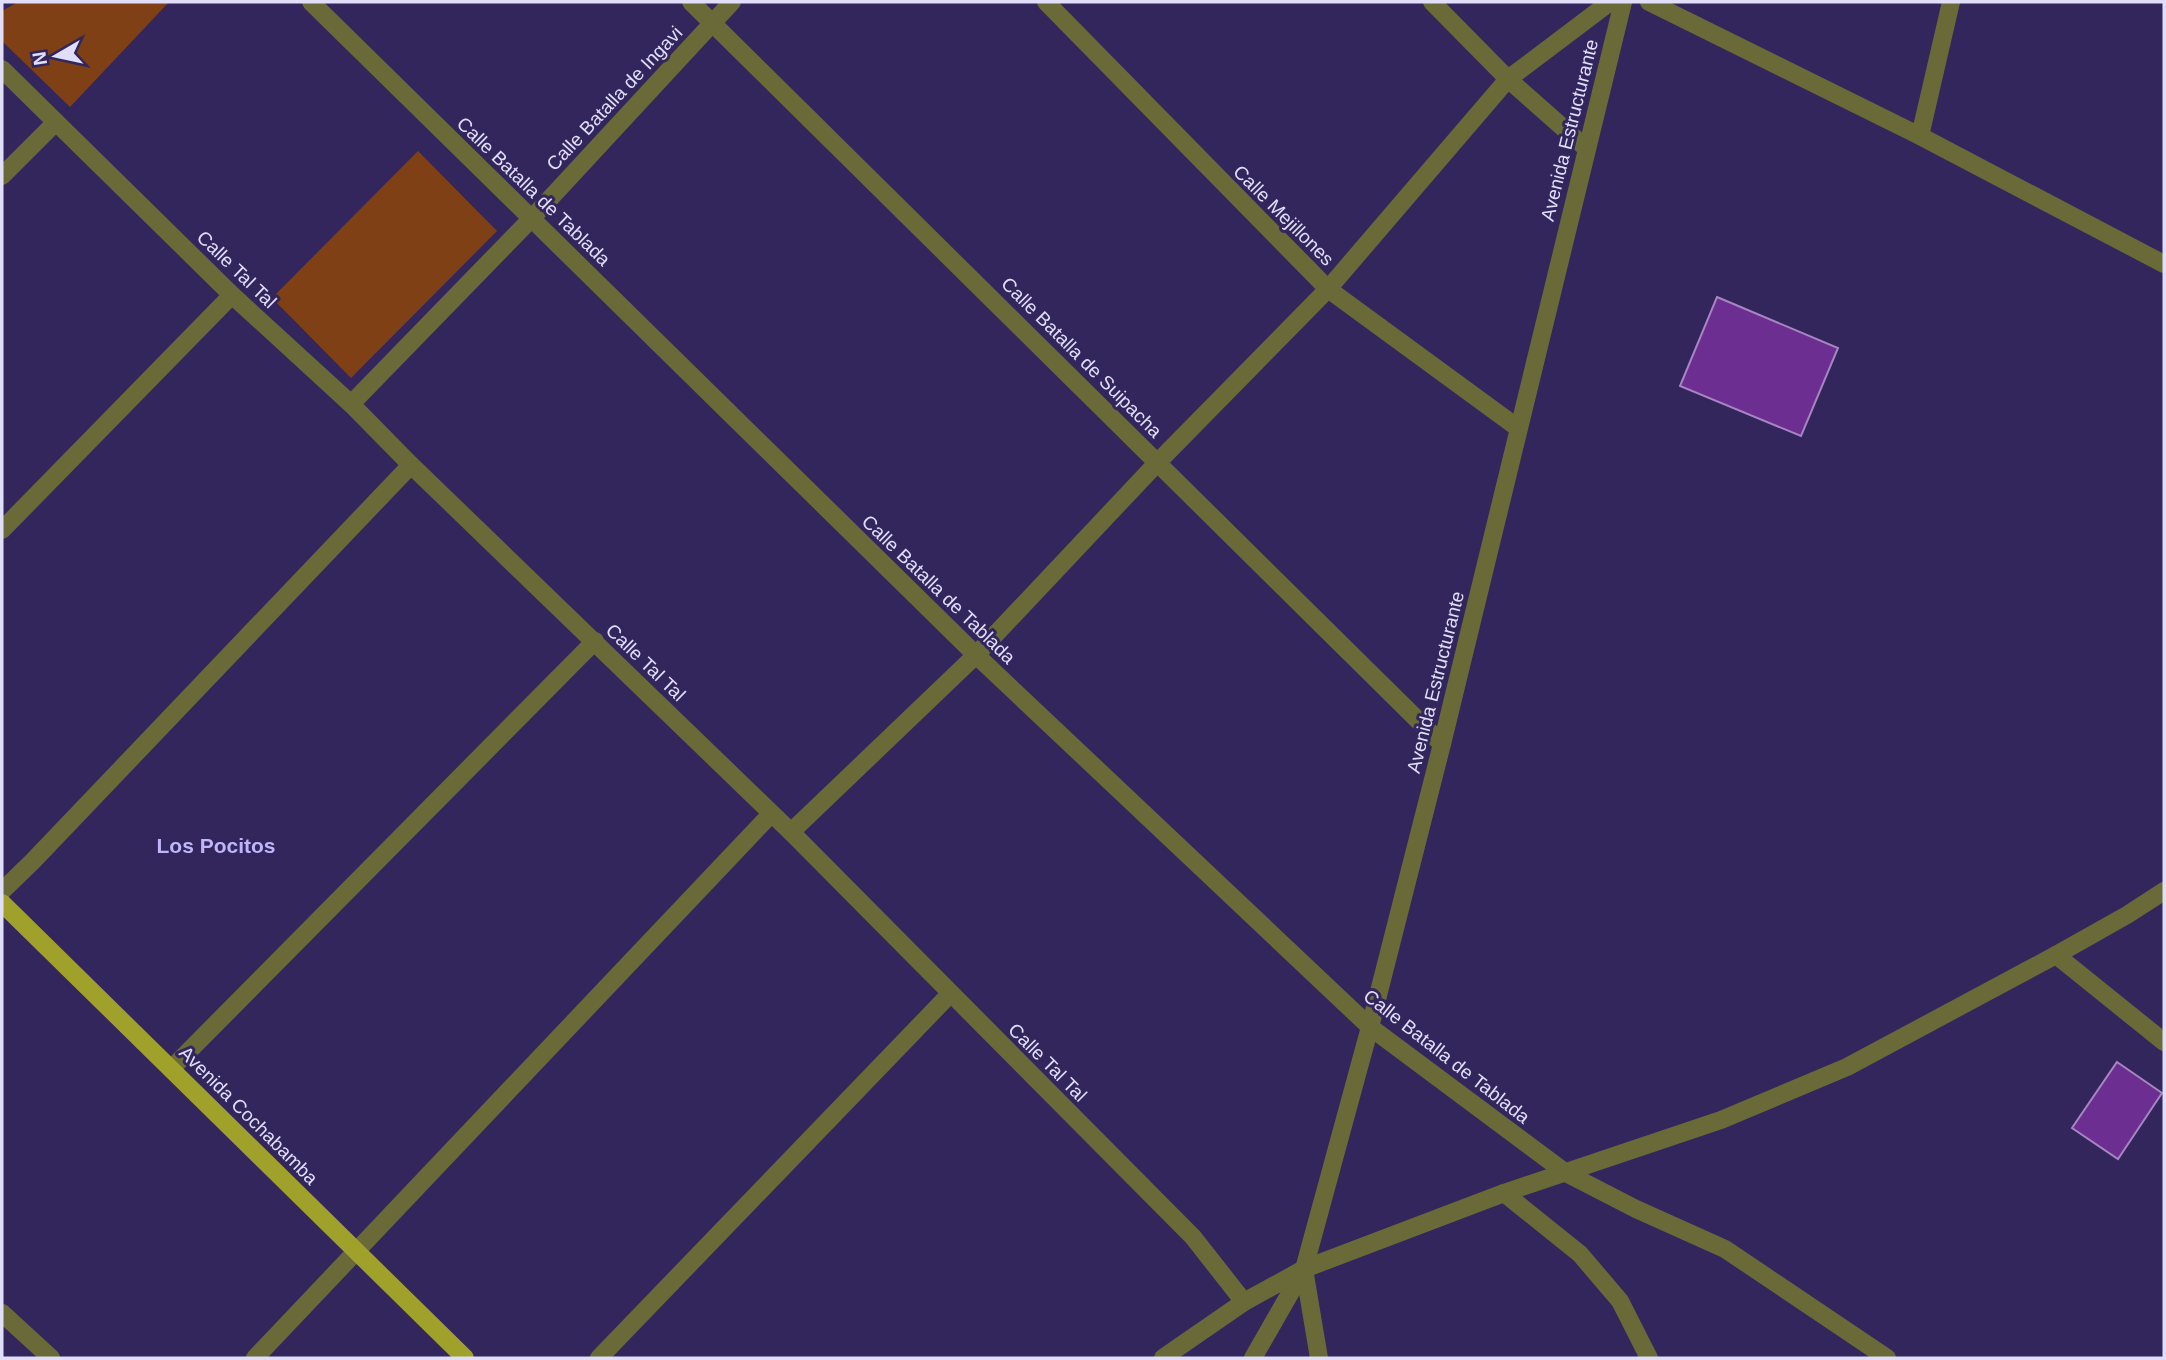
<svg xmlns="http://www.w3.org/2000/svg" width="2166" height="1360" viewBox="0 0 2166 1360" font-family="Arial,sans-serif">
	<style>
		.green { fill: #804015 }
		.building { fill: #6c2e91; stroke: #a785c1; stroke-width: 2 }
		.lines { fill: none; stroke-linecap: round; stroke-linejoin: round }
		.minor { stroke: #696a37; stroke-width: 18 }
		.major { stroke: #a0a12a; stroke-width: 18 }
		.labels { text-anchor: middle; stroke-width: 6; stroke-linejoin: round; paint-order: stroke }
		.street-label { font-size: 19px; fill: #e0def9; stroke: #32265d }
		.neighbourhood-label { font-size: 21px; font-weight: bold; fill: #bfb6fa; stroke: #32265d }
	</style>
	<rect width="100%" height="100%" fill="#32265d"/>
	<g class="green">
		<path d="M18 2H169L70 107 2 41V11Z"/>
		<path d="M418 151 497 231 351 378 272 298Z"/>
	</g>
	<g class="building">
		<path d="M1717 297 1838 348 1801 436 1680 386Z"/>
		<path d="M2117 1062 2162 1093 2118 1159 2072 1128Z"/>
	</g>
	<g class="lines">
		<g class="minor">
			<path d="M311 2 976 655 1370 1027 1566 1173 1636 1209 1725 1249 1887 1358"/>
			<path d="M691 2 1442 744"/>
			<path d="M1046 2 1328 289 1518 428"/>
			<path d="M1432 2 1508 79 1586 148"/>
			<path d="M1649 2 1920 136 2164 264"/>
			<path d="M2 69 232 295 351 404 411 465 791 832 1193 1237 1244 1302"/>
			<path d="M1920 136 1951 2"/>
			<path d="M2 176 56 122"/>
			<path d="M351 404 532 218 732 2"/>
			<path d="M2 530 232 295"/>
			<path d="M791 832 976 655 1158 462 1328 289 1508 79 1610 2"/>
			<path d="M2 891 33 861 411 465"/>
			<path d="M2056 955 2164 1042"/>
			<path d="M172 1068 595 641"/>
			<path d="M1504 1193 1580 1254 1620 1301 1649 1358"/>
			<path d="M1304 1269 1319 1358"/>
			<path d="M2 1313 51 1358"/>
			<path d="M255 1358 771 814"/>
			<path d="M599 1358 950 994"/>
			<path d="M1163 1358 1244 1302 1304 1269 1504 1193 1721 1120 1847 1067 2056 955 2127 915 2164 891"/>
			<path d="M1253 1358 1304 1269 1370 1027 1442 744 1623 2"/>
		</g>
		<path class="major" d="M2 903 465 1358"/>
	</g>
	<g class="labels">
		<g class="street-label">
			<text transform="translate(614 98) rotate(-47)" y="7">Calle Batalla de Ingavi</text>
			<text transform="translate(1569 130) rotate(-76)" y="7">Avenida Estructurante</text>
			<text transform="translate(534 191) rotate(44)" y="7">Calle Batalla de Tablada</text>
			<text transform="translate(1284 215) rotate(45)" y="7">Calle Mejillones</text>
			<text transform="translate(237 269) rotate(44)" y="7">Calle Tal Tal</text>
			<text transform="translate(1082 357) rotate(45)" y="7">Calle Batalla de Suipacha</text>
			<text transform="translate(939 589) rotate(44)" y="7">Calle Batalla de Tablada</text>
			<text transform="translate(646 662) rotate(44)" y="7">Calle Tal Tal</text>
			<text transform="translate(1435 682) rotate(-76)" y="7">Avenida Estructurante</text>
			<text transform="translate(1447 1056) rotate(38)" y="7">Calle Batalla de Tablada</text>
			<text transform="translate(1048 1062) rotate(45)" y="7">Calle Tal Tal</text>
			<text transform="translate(249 1115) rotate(45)" y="7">Avenida Cochabamba</text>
		</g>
		<g class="neighbourhood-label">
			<text x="216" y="853">Los Pocitos</text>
		</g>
	</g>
	<rect width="2166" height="1360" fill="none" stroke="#e0def9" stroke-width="7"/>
	<g transform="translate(56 56) rotate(261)" stroke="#32265d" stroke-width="5" paint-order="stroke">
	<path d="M0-5L12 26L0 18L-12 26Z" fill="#e0def9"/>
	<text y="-10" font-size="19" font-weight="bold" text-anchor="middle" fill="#e0def9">N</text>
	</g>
</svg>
